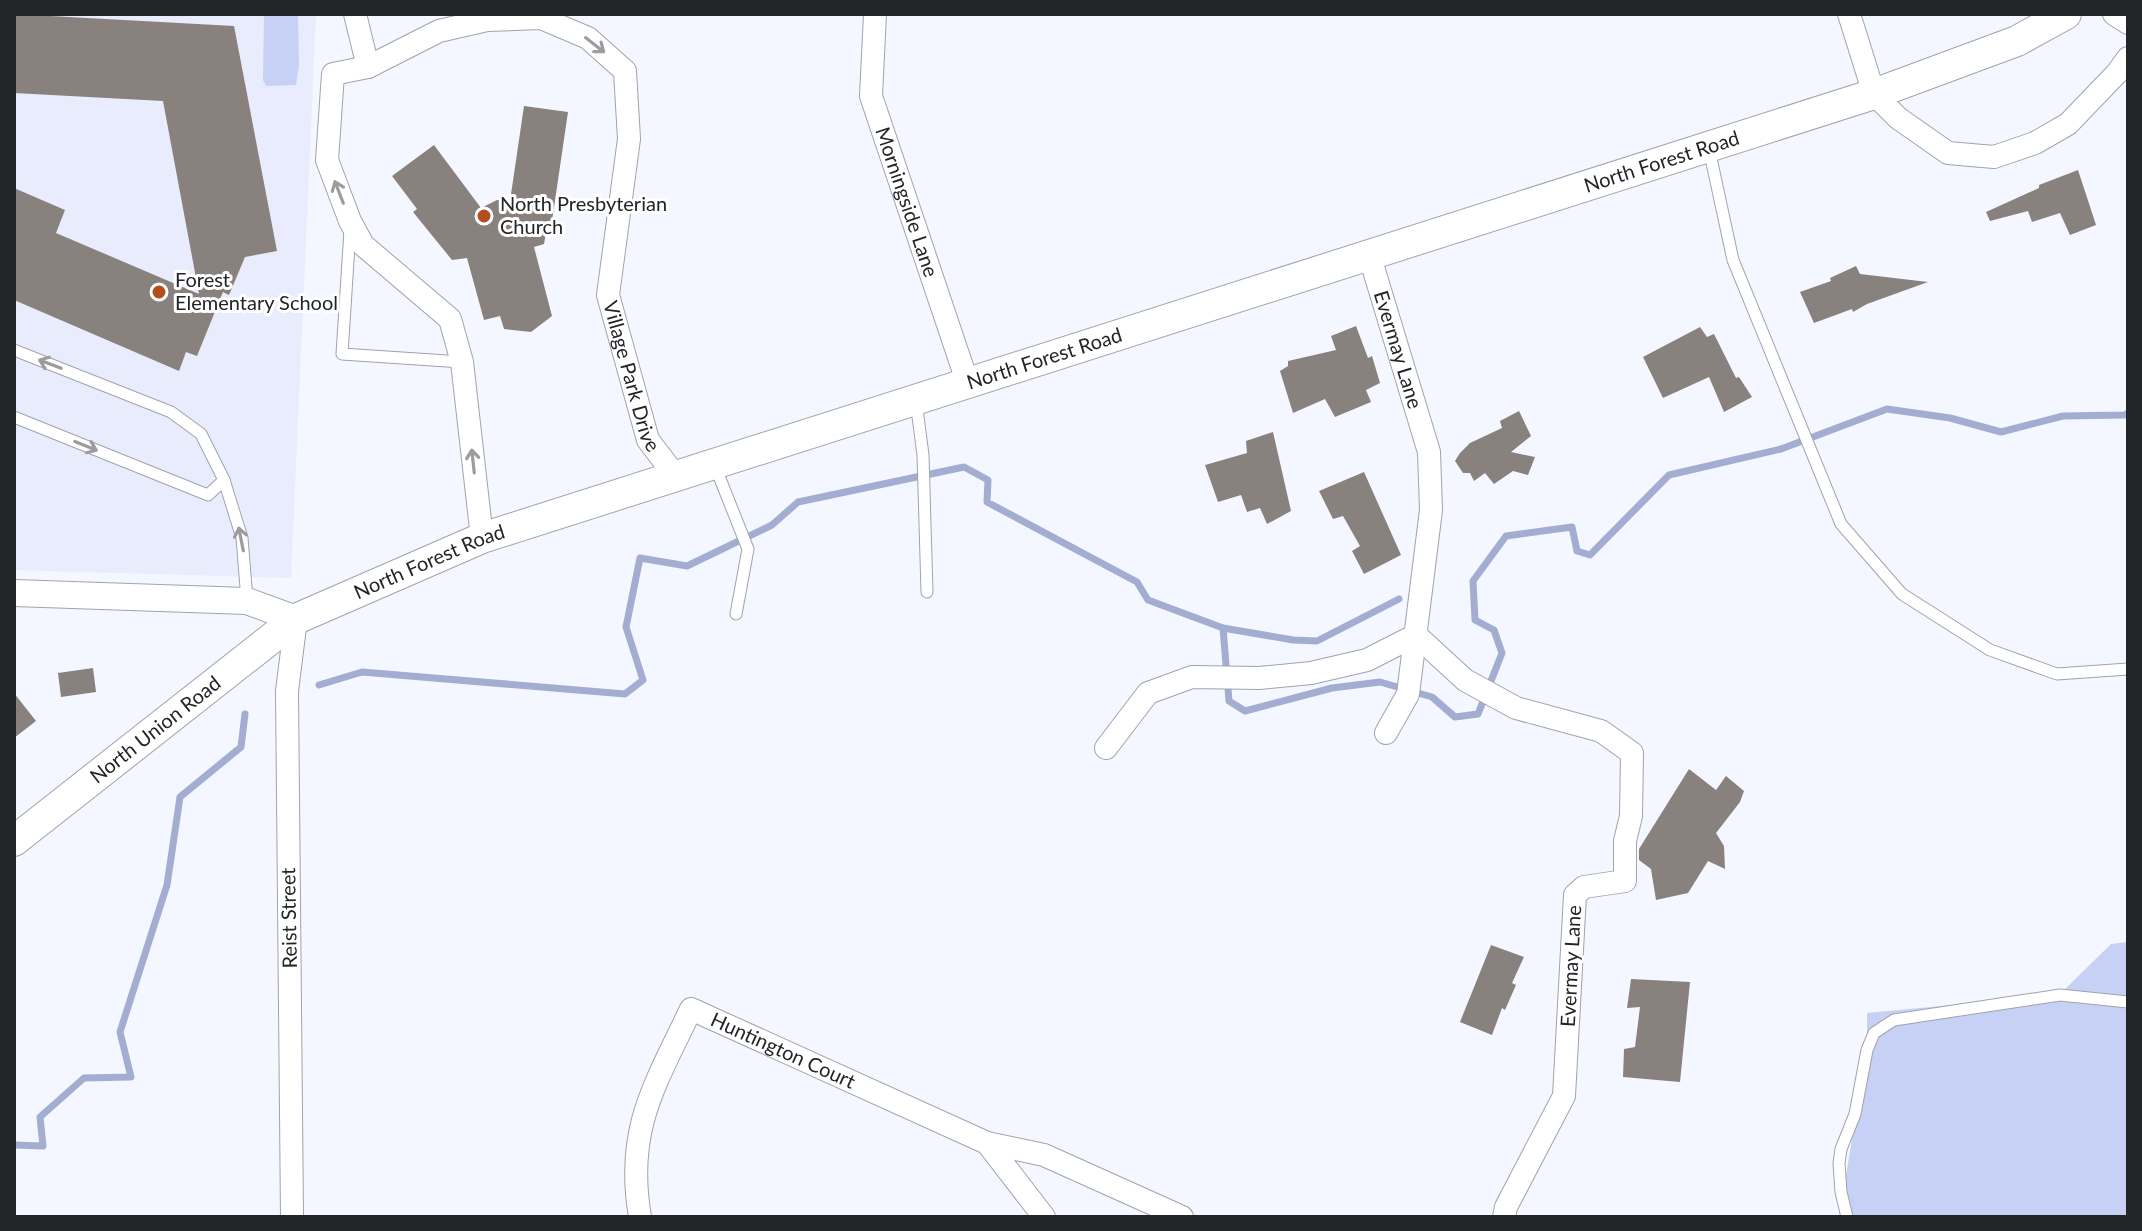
<svg xmlns="http://www.w3.org/2000/svg" width="2142" height="1231" viewBox="0 0 2142 1231" font-family="Lato,sans-serif">
	<style>
		.built { fill: #e8ecfc }
		.green { fill: #c7d1f5 }
		.lines { fill: none; stroke-linecap: round; stroke-linejoin: round }
		.stream { stroke: #a3add2; stroke-width: 7 }
		.building { fill: #89817e }
		.service-casing { stroke: #a1a3ab; stroke-width: 13 }
		.minor-casing { stroke: #a1a3ab; stroke-width: 24 }
		.tertiary-casing { stroke: #a1a3ab; stroke-width: 28 }
		.secondary-casing { stroke: #a1a3ab; stroke-width: 32 }
		.service { stroke: #fff; stroke-width: 11 }
		.minor { stroke: #fff; stroke-width: 22 }
		.tertiary { stroke: #fff; stroke-width: 26 }
		.secondary { stroke: #fff; stroke-width: 30 }
		.oneway { stroke: #9c9c9e }
		.poi-dot { fill: #b24d1e; stroke: #fff; stroke-width: 3 }
		.labels { text-anchor: middle; stroke-width: 6; stroke-linejoin: round; paint-order: stroke }
		.street-label { font-size: 20px; fill: #232427; stroke: #fff }
		.poi-label { font-size: 20px; fill: #232427; stroke: #fff; text-anchor: start }
	</style>
	<rect width="100%" height="100%" fill="#f4f7ff"/>
	<path class="built" d="M14 14H316L291 578 14 570Z"/>
	<g class="green">
		<path d="M264 14H298L299 65 296 85 266 86 263 80Z"/>
		<path d="M2128 942V1217H1839L1867 1050V1013L2059 995 2111 944Z"/>
	</g>
	<g class="lines">
		<g class="stream">
			<path d="M1223 628 1293 640 1317 641 1399 599"/>
			<path d="M319 685 362 672 625 694 643 680 626 627 640 558 687 566 772 525 798 502 964 467 988 480 987 502 1137 582 1148 600 1223 628 1229 701 1245 711 1332 688 1380 682 1432 697 1455 717 1478 714 1502 653 1494 630 1475 620 1473 581 1506 536 1572 527 1577 551 1590 555 1669 475 1781 449 1887 409 1950 418 2001 432 2063 416 2125 415 2128 413"/>
			<path d="M14 1145 43 1146 40 1117 84 1078 131 1077 120 1032 167 885 180 797 241 747 245 714"/>
		</g>
	</g>
	<g class="building">
		<path d="M14 14 234 26 277 251 245 257 229 295 223 292 197 356 186 352 179 371 14 300V188L65 210 56 233 199 294 163 101 14 93Z"/>
		<path d="M524 106 568 112 552 221H548L544 244 534 247 552 316 531 332 504 329 500 316 484 320 467 258 452 260 413 212 417 209 392 176 434 145 481 208 497 200 510 201Z"/>
		<path d="M2078 170 2096 225 2070 235 2060 213 2032 222 2028 211 1990 221 1986 212 2039 188V185Z"/>
		<path d="M1856 266 1860 274 1928 282 1867 304 1853 312 1852 309 1814 323 1800 292 1831 281 1830 278Z"/>
		<path d="M1356 326 1368 358 1372 356 1380 383 1366 390 1371 402 1335 417 1325 399 1293 413 1280 371 1288 366V361L1336 350 1331 336Z"/>
		<path d="M1700 327 1707 337 1714 334 1736 378 1739 377 1752 397 1724 412 1709 377 1663 398 1643 357Z"/>
		<path d="M1519 411 1531 436 1511 452 1535 457 1528 475 1513 471 1494 484 1485 473 1474 481 1470 473H1463L1455 461 1460 453 1470 443 1502 428 1500 421Z"/>
		<path d="M1273 432 1291 511 1267 524 1260 508 1247 512 1241 495 1218 502 1205 465 1247 453 1246 441Z"/>
		<path d="M1364 472 1401 555 1364 574 1352 551 1360 546 1343 516 1333 519 1319 491Z"/>
		<path d="M93 668 96 692 61 697 58 673Z"/>
		<path d="M14 693 36 721 14 738Z"/>
		<path d="M1689 769 1716 790 1726 776 1744 791 1740 802 1716 833 1724 846 1725 869 1708 861 1688 893 1656 900 1651 869 1639 860V849Z"/>
		<path d="M1491 945 1524 957 1512 983 1516 985 1505 1010 1502 1008 1492 1035 1460 1022Z"/>
		<path d="M1631 979 1690 982 1680 1082 1623 1077 1624 1049 1635 1047 1640 1007 1627 1008Z"/>
	</g>
	<g class="lines">
		<defs>
			<g id="service">
				<path d="M1709 149 1733 260 1841 524 1902 594 1990 650 2057 674 2128 669"/>
				<path d="M350 230 342 354 462 362"/>
				<path d="M14 350 171 412 201 434 224 480 208 495 14 417"/>
				<path d="M916 401 923 455 927 592"/>
				<path d="M715 466 748 549 736 614"/>
				<path d="M224 480 242 538 247 600"/>
				<path d="M1847 1217 1841 1192 1839 1163 1841 1149 1855 1114 1867 1050 1874 1033 1894 1020 2060 995 2128 1002"/>
			</g>
			<g id="minor">
				<path d="M355 14 368 67"/>
				<path id="s1" d="M875 14 871 96 968 384"/>
				<path d="M1849 14 1874 94 1898 118 1948 153 1994 157 2035 143 2068 124 2118 72 2128 58"/>
				<path d="M2114 14 2128 23"/>
				<path id="s2" d="M1369 254 1429 452 1431 510 1408 694 1386 733"/>
				<path id="s3" d="M482 538 462 362 450 319 363 245 350 221 327 160 333 74 368 67 439 31 487 20 541 18 588 38 625 71 629 139 608 295 648 440 677 478"/>
				<path d="M1106 748 1148 693 1192 677 1259 678 1311 673 1367 660 1416 635 1465 680 1516 708 1601 731 1632 753 1631 816 1625 841V881L1584 887 1575 895 1564 1096 1506 1207 1504 1217"/>
				<path d="M987 1143 1044 1217"/>
				<path d="M292 1217 287 691 296 619"/>
				<path id="s4" d="M640 1217C625 1129 655 1085 691 1009L987 1143 1044 1155 1182 1217"/>
			</g>
			<path id="tertiary" d="M14 593 247 601 296 619"/>
			<g id="secondary">
				<path id="s5" d="M14 841 296 619 482 538 1874 94 2017 41 2066 14"/>
			</g>
		</defs>
		<use href="#service" class="service-casing"/>
		<use href="#minor" class="minor-casing"/>
		<use href="#tertiary" class="tertiary-casing"/>
		<use href="#secondary" class="secondary-casing"/>
		<use href="#service" class="service"/>
		<use href="#minor" class="minor"/>
		<use href="#tertiary" class="tertiary"/>
		<use href="#secondary" class="secondary"/>
	</g>
	<defs><path id="oneway-shaft" d="M-6 0H5M1.5-3L5.5 0L1.5 3" fill="none" stroke-width="1.6" stroke-linecap="round" stroke-linejoin="round" transform="scale(2)"/></defs>
	<g class="oneway">
		<use href="#oneway-shaft" transform="translate(595 45) rotate(38)"/>
		<use href="#oneway-shaft" transform="translate(339 192) rotate(-111)"/>
		<use href="#oneway-shaft" transform="translate(50 364) rotate(-159)"/>
		<use href="#oneway-shaft" transform="translate(86 446) rotate(22)"/>
		<use href="#oneway-shaft" transform="translate(473 461) rotate(-96)"/>
		<use href="#oneway-shaft" transform="translate(241 539) rotate(-101)"/>
	</g>
	<g class="poi-dot">
		<circle cx="484" cy="216" r="8"/>
		<circle cx="159" cy="292" r="8"/>
	</g>
	<g class="labels">
		<g class="street-label">
			<text dy="7" stroke="none"><textPath href="#s5" startOffset="1800">North Forest Road</textPath></text>
			<text dy="7" stroke="none"><textPath href="#s1" startOffset="194">Morningside Lane</textPath></text>
			<text dy="7" stroke="none"><textPath href="#s2" startOffset="100">Evermay Lane</textPath></text>
			<text dy="7" stroke="none"><textPath href="#s5" startOffset="1152">North Forest Road</textPath></text>
			<text dy="7" stroke="none"><textPath href="#s3" startOffset="1144">Village Park Drive</textPath></text>
			<text dy="7" stroke="none"><textPath href="#s5" startOffset="504">North Forest Road</textPath></text>
			<text dy="7" stroke="none"><textPath href="#s5" startOffset="180">North Union Road</textPath></text>
			<text transform="translate(289 918) rotate(-91)" y="7">Reist Street</text>
			<text transform="translate(1571 966) rotate(-87)" y="7">Evermay Lane</text>
			<text dy="7" stroke="none"><textPath href="#s4" startOffset="320">Huntington Court</textPath></text>
		</g>
		<g class="poi-label">
			<text x="500" y="211">North Presbyterian<tspan x="500" dy="23">Church</tspan></text>
			<text x="175" y="287">Forest<tspan x="175" dy="23">Elementary School</tspan></text>
		</g>
	</g>
	<rect width="2142" height="1231" fill="none" stroke="#232427" stroke-width="32"/>
</svg>
